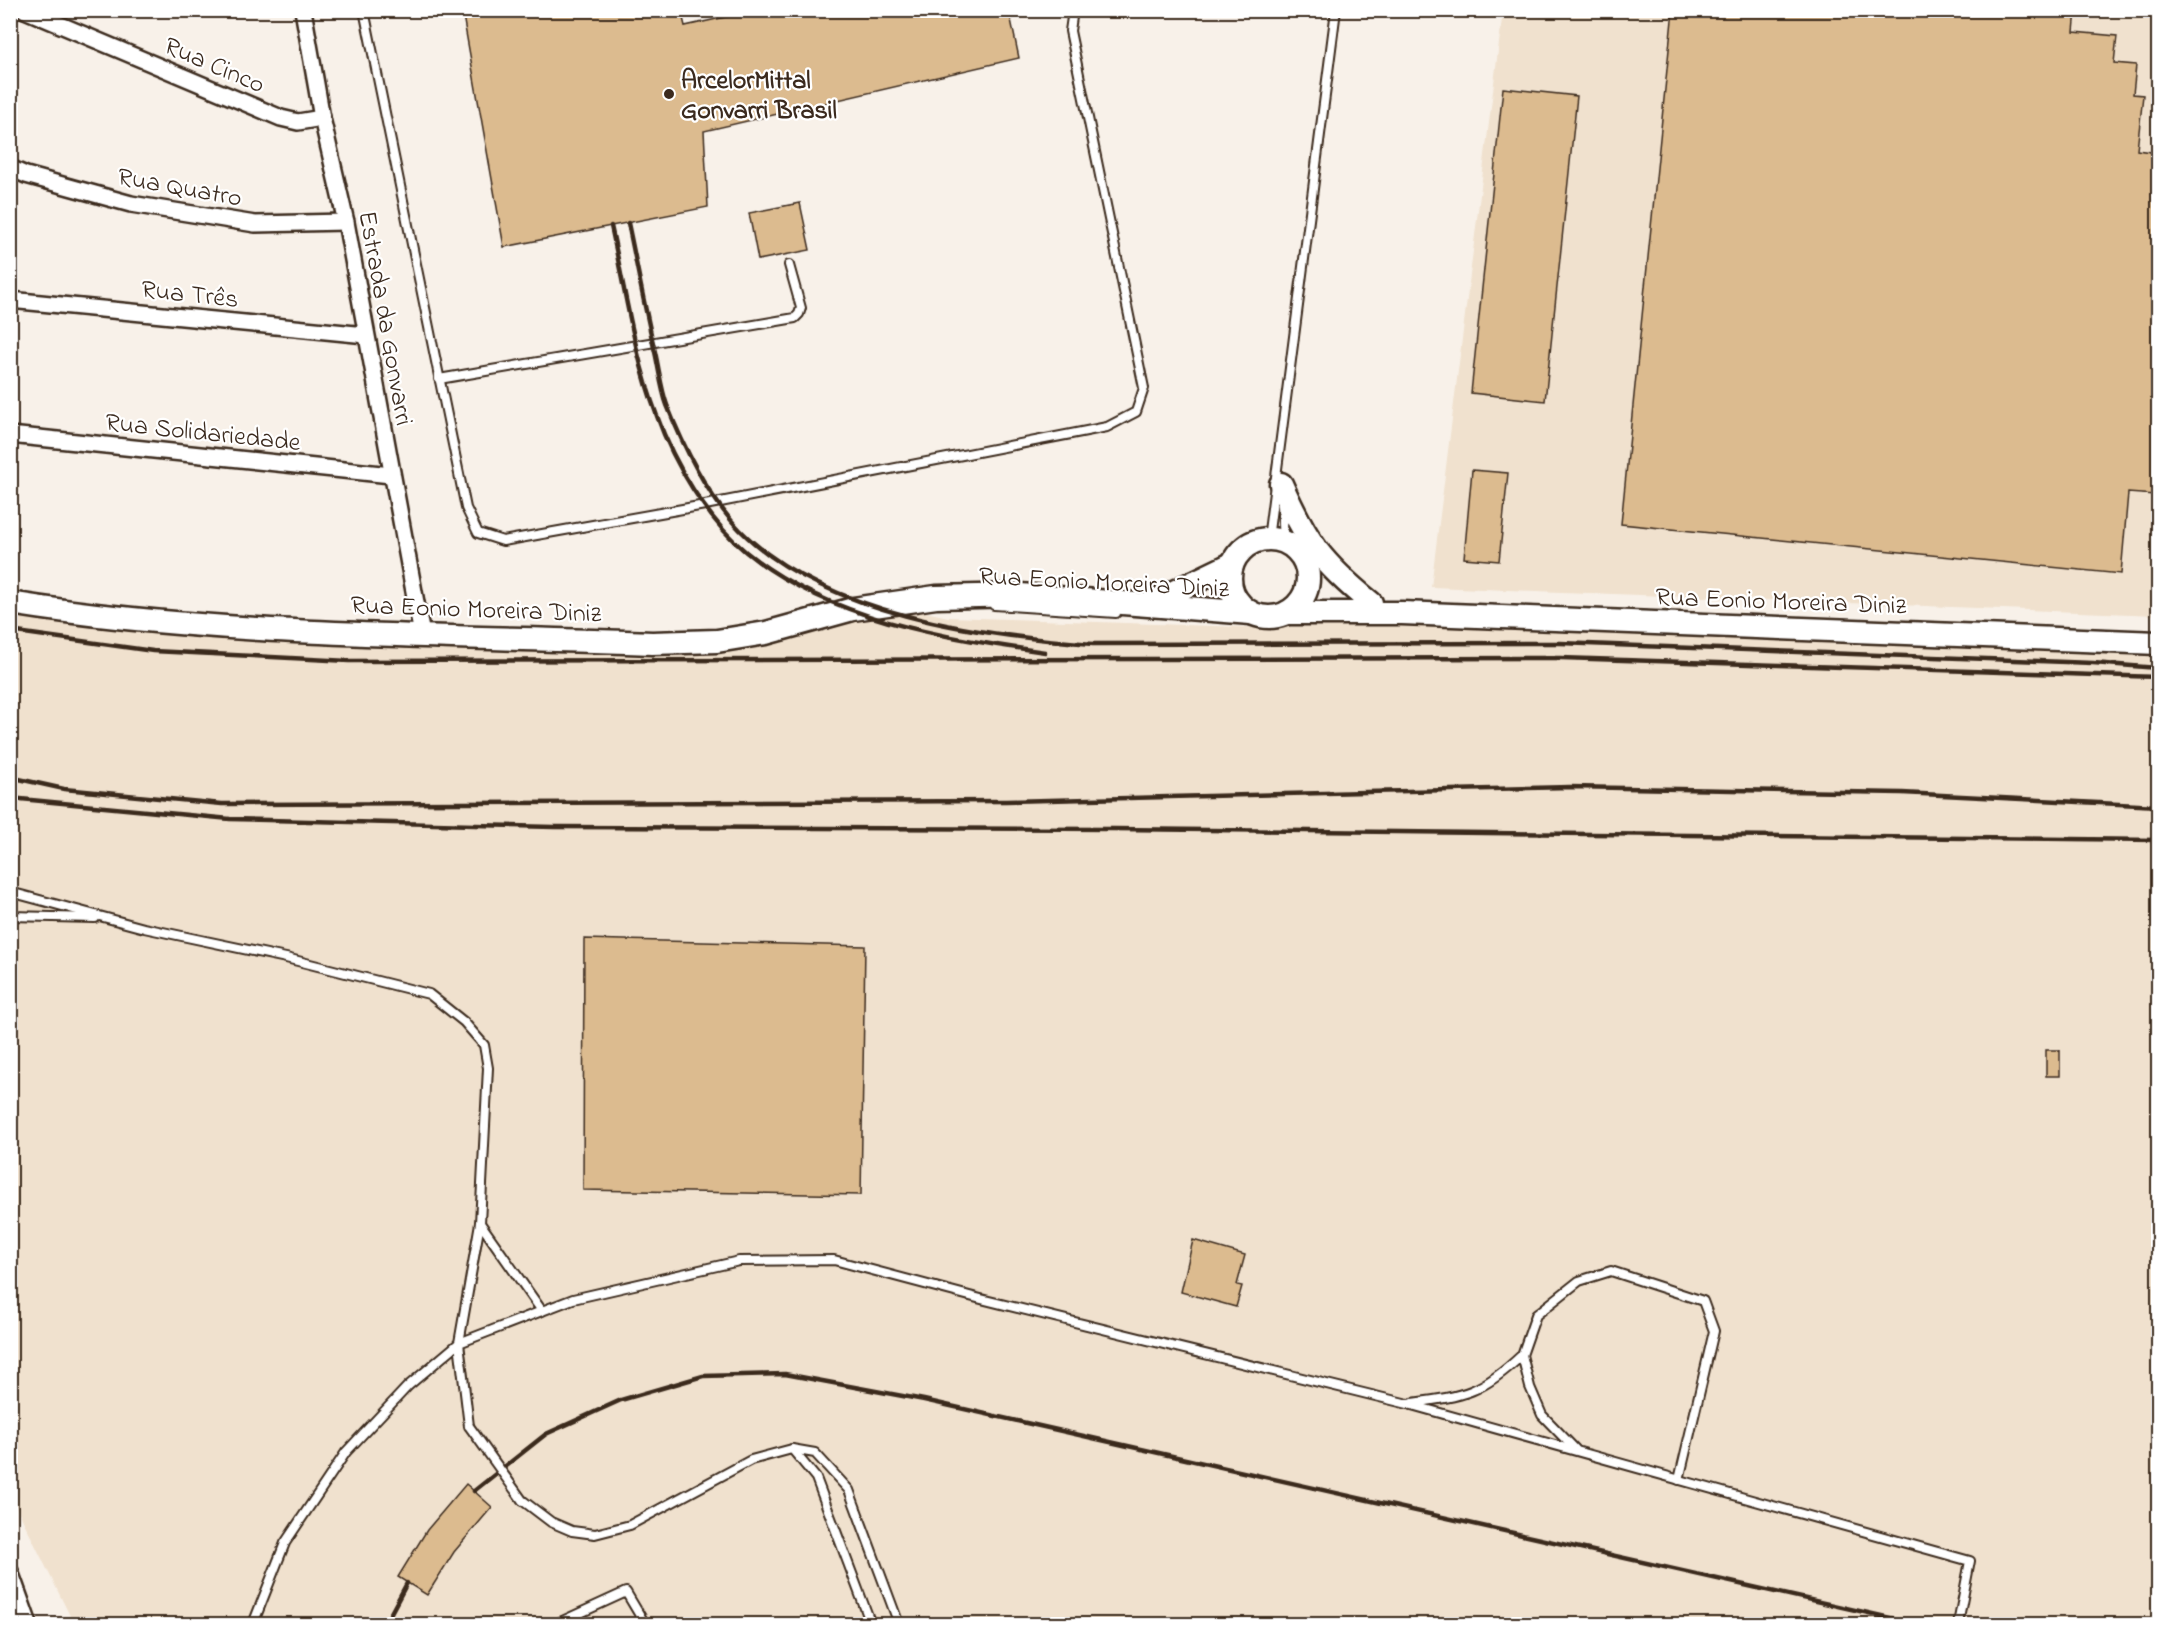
<svg xmlns="http://www.w3.org/2000/svg" width="2169" height="1635" viewBox="0 0 2169 1635" font-family="'Indie Flower',sans-serif">
	<style>
		.built { fill: #f0e1ce }
		.building { fill: #dcbb8f; stroke: #3b2a1e; stroke-width: 1.5 }
		.lines { fill: none; stroke-linecap: round; stroke-linejoin: round }
		.service-casing { stroke: #3b2a1e; stroke-width: 12 }
		.minor-casing { stroke: #3b2a1e; stroke-width: 20 }
		.secondary-casing { stroke: #3b2a1e; stroke-width: 27 }
		.service { stroke: #fff; stroke-width: 8 }
		.minor { stroke: #fff; stroke-width: 15 }
		.secondary { stroke: #fff; stroke-width: 22 }
		.rail { stroke: #3b2a1e; stroke-width: 4.5 }
		.service-bridge-casing { stroke: #3b2a1e; stroke-width: 12; stroke-linecap: butt }
		.service-bridge { stroke: #fff; stroke-width: 8 }
		.poi-dot { fill: #3b2a1e; stroke: #fff; stroke-width: 2 }
		.labels { text-anchor: middle; stroke-width: 4.5; stroke-linejoin: round; paint-order: stroke }
		.street-label { font-size: 26px; fill: #3b2a1e; stroke: #fff }
		.poi-label { font-size: 26px; font-weight: bold; fill: #3b2a1e; stroke: #fff; text-anchor: start }
	</style>
	<rect width="100%" height="100%" fill="#f8f1e9"/>
	<filter id="ink" filterUnits="userSpaceOnUse"><feTurbulence type="fractalNoise" baseFrequency=".0167" numOctaves="2"/><feDisplacementMap in="SourceGraphic" scale="12" xChannelSelector="R" yChannelSelector="G"/><feConvolveMatrix kernelMatrix="1 2 1 2 8 2 1 2 1" color-interpolation-filters="sRGB"/></filter>
	<g filter="url(#ink)">
		<g class="built">
			<path d="M1503 11H2158V615L1431 587Z"/>
			<path d="M903 607 948 617 1272 628 1295 623 1362 624 2158 654V1624H74L11 1496V613L705 651 746 648 847 619Z"/>
		</g>
		<g class="building">
			<path d="M462 10H681L685 26 757 10H1009L1019 58 704 131 708 207 504 247Z"/>
			<path d="M1673 10H2076L2074 32 2117 36 2114 63 2136 65 2133 94 2143 95 2137 150 2158 153V460L2155 495 2128 493 2121 574 1621 524Z"/>
			<path d="M1503 88 1577 96 1545 401 1471 393Z"/>
			<path d="M800 203 810 250 758 260 749 213Z"/>
			<path d="M1472 470 1508 473 1499 561 1464 558Z"/>
			<path d="M584 939 865 946 861 1195 583 1190Z"/>
			<rect x="2046" y="1050" width="14" height="26"/>
			<path d="M1193 1240 1245 1255 1237 1285 1242 1286 1236 1307 1181 1292Z"/>
			<path d="M466 1484 492 1507 454 1552 427 1595 398 1577 427 1530Z"/>
		</g>
		<g class="lines">
			<defs>
				<g id="service">
					<path d="M364 10 466 508 478 533 503 541 705 505 1107 427 1136 412 1144 388 1070 31 1073 10"/>
					<path d="M439 379 795 318 799 314 801 308 789 265"/>
					<path d="M1282 505 1284 542"/>
					<path d="M1268 539 1336 10"/>
					<path d="M994 605 1116 613"/>
					<path d="M1251 618 1268 617"/>
					<path d="M10 892 144 928 286 958 429 994 464 1022 484 1045 488 1068 480 1223 459 1343 469 1426"/>
					<path d="M10 916 95 918"/>
					<path d="M480 1223 542 1311"/>
					<path d="M1412 1403C1465 1396 1482 1393 1522 1355"/>
					<path d="M792 1449 816 1478 871 1624"/>
					<path d="M1575 1449 1542 1415 1530 1387 1522 1355 1536 1315 1579 1281 1611 1271 1703 1301 1714 1331 1679 1480"/>
					<path d="M522 1500 551 1522 572 1531 595 1534 630 1525 751 1460 792 1449 815 1453 849 1490 899 1624"/>
					<path d="M253 1624 285 1543 346 1452 408 1386 459 1343 573 1299 739 1261 834 1260 981 1299 1408 1404 1970 1561 1958 1624"/>
					<path d="M556 1624 626 1592 645 1624"/>
				</g>
				<g id="minor">
					<path d="M25 10 281 118 298 122 322 118"/>
					<path d="M303 10 322 118 346 222 422 635"/>
					<path d="M10 168 26 175 131 204 255 224 346 222"/>
					<path d="M10 300 366 335"/>
					<path d="M10 435 391 475"/>
					<path d="M10 1571 29 1624"/>
				</g>
				<g id="secondary">
					<path d="M1281 484C1307 543 1321 562 1371 603"/>
					<circle cx="1269" cy="578" r="39"/>
					<path d="M10 603C222 637 438 635 652 643L717 641 766 633 853 609 936 597 1020 595 1251 613"/>
					<path d="M1151 603 1232 564"/>
					<path d="M1287 613H1402L2158 643"/>
				</g>
			</defs>
			<use href="#service" class="service-casing"/>
			<use href="#minor" class="minor-casing"/>
			<use href="#secondary" class="secondary-casing"/>
			<use href="#service" class="service"/>
			<use href="#minor" class="minor"/>
			<use href="#secondary" class="secondary"/>
			<g class="rail">
				<path d="M628 223C637 266 645 309 655 352 659 369 661 389 667 405 684 448 708 497 740 530 823 614 980 636 1093 644L1560 643 2093 663 2158 668"/>
				<path d="M611 226C625 289 634 355 657 416 673 462 708 521 746 552 828 619 943 638 1045 652"/>
				<path d="M10 631 153 651 349 661 1561 658 2158 677"/>
				<path d="M10 777 64 789 222 804 1006 801 1570 787 1902 793 2158 806"/>
				<path d="M10 798 230 819 554 827 1114 829 2158 840"/>
				<path d="M474 1491 546 1434 621 1400 703 1376 785 1374 924 1400 1917 1624"/>
				<path d="M385 1624 407 1583"/>
			</g>
			<defs>
				<path id="service-bridge" d="M469 1426 522 1500"/>
			</defs>
			<use href="#service-bridge" class="service-bridge-casing"/>
			<use href="#service-bridge" class="service-bridge"/>
		</g>
	</g>
	<circle class="poi-dot" cx="669" cy="94" r="6"/>
	<g class="labels">
		<g class="street-label">
			<text transform="translate(215 64) rotate(23)" y="9">Rua Cinco</text>
			<text transform="translate(180 186) rotate(10)" y="9">Rua Quatro</text>
			<text transform="translate(190 293) rotate(6)" y="9">Rua Três</text>
			<text transform="translate(387 318) rotate(80)" y="9">Estrada da Gonvarri</text>
			<text transform="translate(203 431) rotate(6)" y="9">Rua Solidariedade</text>
			<text transform="translate(1104 581) rotate(3)" y="9">Rua Eonio Moreira Diniz</text>
			<text transform="translate(1781 600) rotate(2)" y="9">Rua Eonio Moreira Diniz</text>
			<text transform="translate(476 608) rotate(2)" y="9">Rua Eonio Moreira Diniz</text>
		</g>
		<g class="poi-label">
			<text x="681" y="88">ArcelorMittal<tspan x="681" dy="30">Gonvarri Brasil</tspan></text>
		</g>
	</g>
	<rect width="2169" height="1635" fill="none" stroke="#fff" stroke-width="36"/>
	<rect x="18" y="18" width="2133" height="1599" fill="none" stroke="#3b2a1e" stroke-width="2" filter="url(#ink)"/>
</svg>
